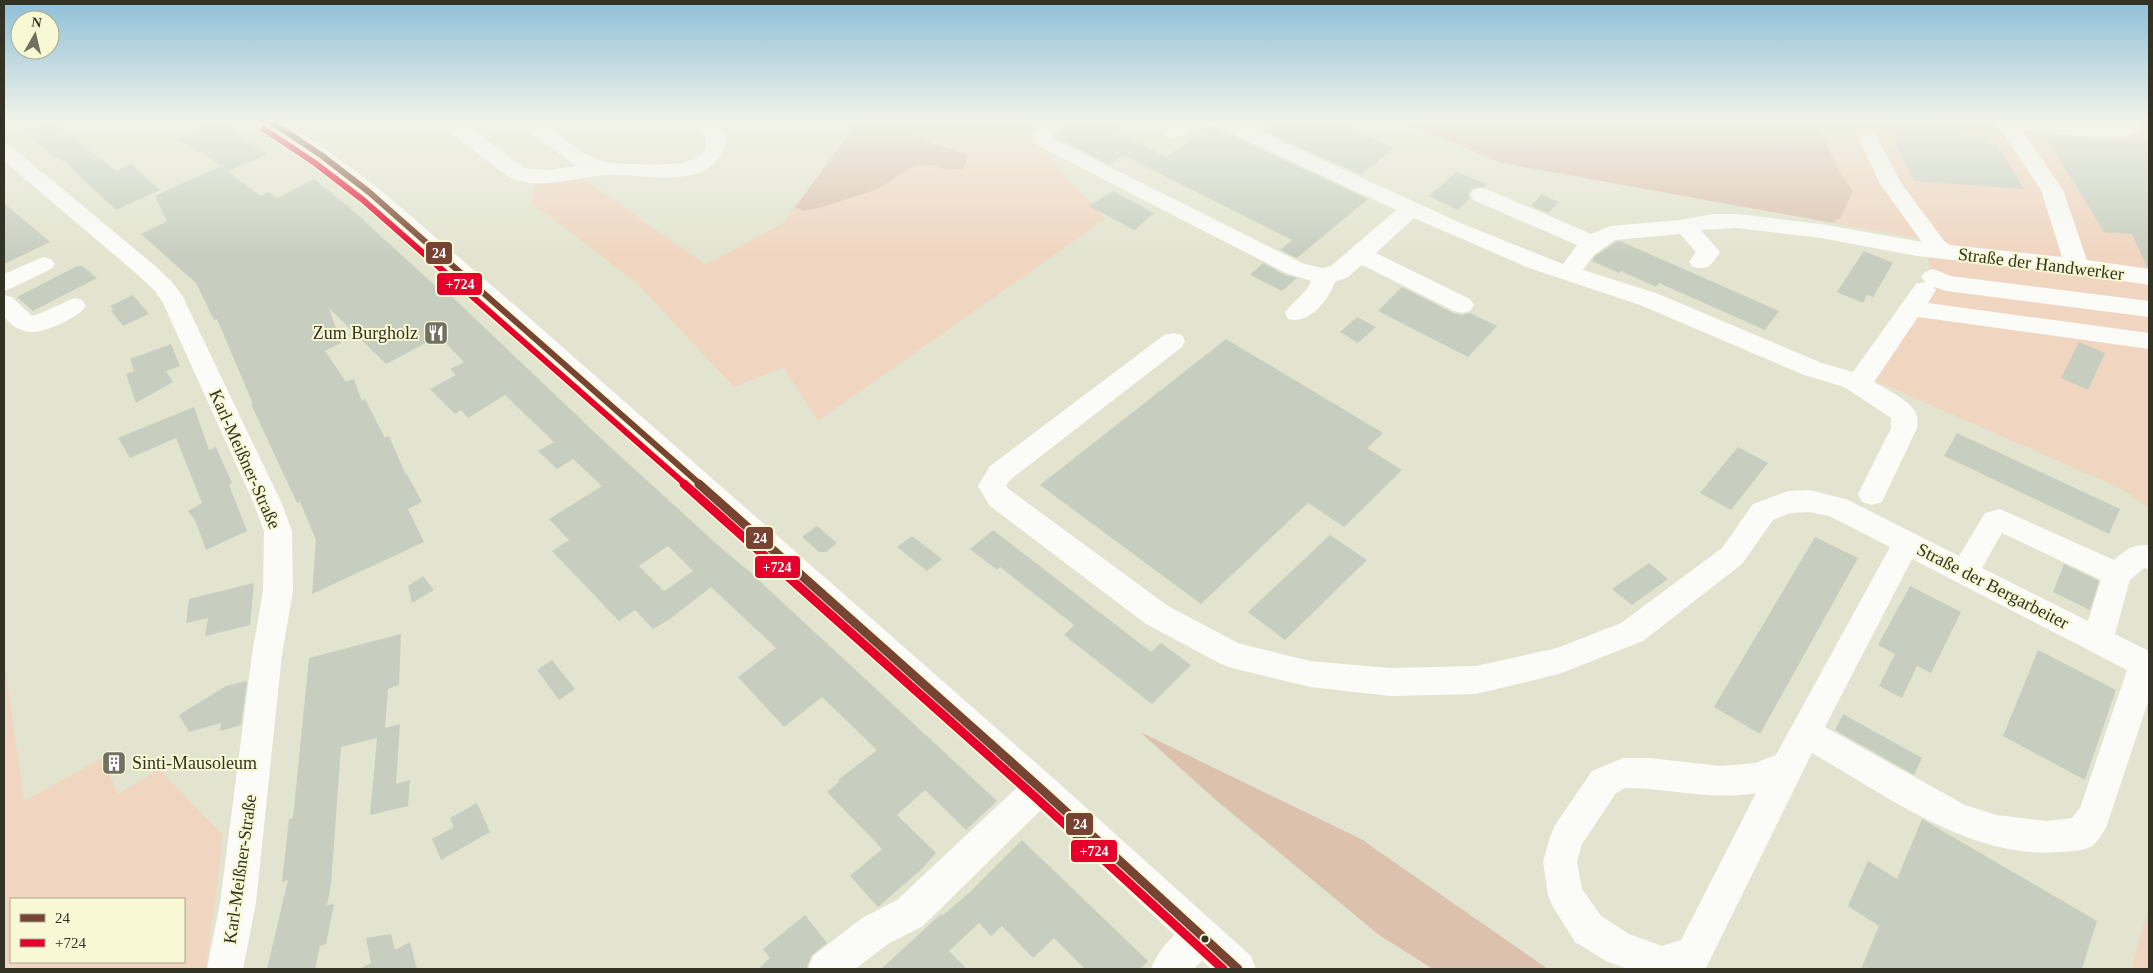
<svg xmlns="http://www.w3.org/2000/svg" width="2153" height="973" viewBox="0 0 2153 973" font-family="Georgia,serif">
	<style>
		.green { fill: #f0d5c1; fill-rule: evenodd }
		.forest { fill: #dcc1af }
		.building { fill: #c8cebf; fill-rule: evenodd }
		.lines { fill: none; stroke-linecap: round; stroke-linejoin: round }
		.minor { fill: #fbfbf8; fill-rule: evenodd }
		.major { fill: #fbfbf8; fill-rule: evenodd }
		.bus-1-far1-casing { stroke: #f8f9d4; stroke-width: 9 }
		.bus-1-casing { stroke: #f8f9d4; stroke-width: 12 }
		.bus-2-far1-casing { stroke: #f8f9d4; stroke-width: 9 }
		.bus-2-casing { stroke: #f8f9d4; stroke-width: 12 }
		.bus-1-far1 { stroke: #774332; stroke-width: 6 }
		.bus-1 { stroke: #774332; stroke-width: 9 }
		.bus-2-far1 { stroke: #e4002b; stroke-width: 6 }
		.bus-2 { stroke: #e4002b; stroke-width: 9 }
		.bus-dot { fill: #323325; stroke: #f8f9d4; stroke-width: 2 }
		.labels { text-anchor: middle; stroke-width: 4; stroke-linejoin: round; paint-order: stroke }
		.street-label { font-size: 18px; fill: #323325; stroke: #f8f9d4 }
		.poi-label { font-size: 18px; fill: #323325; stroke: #f8f9d4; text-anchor: end }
		.line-badge { stroke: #f8f9d4; stroke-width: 2 }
		.badge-label { font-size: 14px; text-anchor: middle; font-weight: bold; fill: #fff }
	</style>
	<rect width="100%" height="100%" fill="#e2e4cf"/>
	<g class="green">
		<path d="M905 121H1028L1038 145 1105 219 818 421 783 367 734 387 636 282 532 203 536 181 585 180 706 265 783 223 795 207 803 211 819 208 844 199 915 165H932L948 170 950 148C930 144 918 138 903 124Z"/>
		<path d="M1814 121H2149V508L2120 488 1860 374 1931 268 1921 239 1833 223 1841 217 1853 192C1837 170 1828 145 1814 121Z"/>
		<path d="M4 660 24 801 102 758 118 794 159 769 223 835 206 969H4ZM184 899V962H11V899Z"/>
		<path d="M2149 907V969H2131Z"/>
	</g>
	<g class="forest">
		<path d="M859 121H905L903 124C925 146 939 144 966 154L967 161 962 169 948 170 932 165H915L878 189 819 208 803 211 795 207Z"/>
		<path d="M1401 121H1814C1828 145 1837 170 1853 191L1841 217 1833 223 1502 163Z"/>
		<path d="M1140 732 1361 839 1548 969H1433L1379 935 1217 801Z"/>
	</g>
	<g class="building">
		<path d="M217 121 239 136 267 154 229 171 180 139Z"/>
		<path d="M1073 121H1126L1112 130 1166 157 1209 127 1217 129 1368 199 1297 258 1280 250 1292 240 1123 155 1109 165 1055 136Z"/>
		<path d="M1278 121H1332L1394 148 1361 175 1264 131Z"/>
		<path d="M53 123 70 138 74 137 116 171 131 164 160 190 116 210 68 165 59 158 56 159 27 133Z"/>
		<path d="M1892 124 1964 130 1967 136 1985 137 1989 144 1997 145 2024 189 1914 181 1891 137H1898Z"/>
		<path d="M2044 134 2096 139H2149V267H2147L2132 234 2104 232Z"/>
		<path d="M221 166 260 196 269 192 277 198 314 179 350 208 441 291 444 289 608 445 719 546 750 572 997 801 966 830 925 790 897 815 936 853 923 868 878 907 850 876 882 849 827 792 839 782 838 780 877 750 822 697 784 727 738 677 776 648 711 587 670 619 653 629 635 610 619 621 552 551 569 540 549 519 602 486 573 459 557 469 538 451 554 442 505 395 468 418 461 410 455 414 430 389 456 375 450 369 464 362 439 336 386 364 329 308 341 343 325 351 346 382 354 379 362 401 365 399 385 438 389 436 406 475 407 474 422 502 408 509 424 542 312 594 316 540 300 502 297 503 251 404H253L217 319 214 320 196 283 141 234 167 221 155 196ZM668 546 693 571 664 591 639 566Z"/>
		<path d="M1456 172 1487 184 1484 187 1471 189 1468 194 1470 198 1458 210 1429 196Z"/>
		<path d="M1113 191 1154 213 1134 230 1089 206Z"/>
		<path d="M1542 194 1559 202 1548 213 1531 206Z"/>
		<path d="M4 203 50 242 4 264Z"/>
		<path d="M1620 241 1779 311 1765 330 1659 283 1656 287 1621 271 1619 273 1592 261 1595 256 1616 242Z"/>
		<path d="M1864 251 1893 263 1873 297 1867 295 1863 303 1837 292Z"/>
		<path d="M1263 263 1285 275 1297 278 1282 291 1250 275Z"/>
		<path d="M77 266H82L97 278 33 311 17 297Z"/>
		<path d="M1402 287 1453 313 1462 315 1470 313 1497 326 1468 357 1378 311Z"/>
		<path d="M133 295 149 314 123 326 111 311 114 310 110 306Z"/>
		<path d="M1357 317 1376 327 1358 343 1340 332Z"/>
		<path d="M1226 339 1383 433 1367 448 1402 470 1344 527 1308 503 1201 604 1040 485Z"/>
		<path d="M2079 342 2105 353 2088 390 2061 378Z"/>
		<path d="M171 344 180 366 166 371 173 382 136 403 126 374 134 371 130 359Z"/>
		<path d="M194 407 209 450 216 447 232 483 229 485 247 531 206 550 195 520 188 511 202 503 176 438 130 458 118 438Z"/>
		<path d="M1957 433 2120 509 2109 534 1944 456Z"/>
		<path d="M1738 447 1768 463 1731 510 1700 493Z"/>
		<path d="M817 526 837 543 826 552H819L802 537Z"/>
		<path d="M993 530 1151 652 1161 643 1191 665 1152 704 1064 635 1074 625 1000 567 997 570 970 549Z"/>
		<path d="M1330 535 1367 560 1285 640 1248 612Z"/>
		<path d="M912 536 942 559 927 571 897 547Z"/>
		<path d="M1815 537 1858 558 1760 734 1714 707Z"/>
		<path d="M1649 563 1668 579 1632 605 1612 589Z"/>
		<path d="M2064 564 2099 581 2090 610 2053 592Z"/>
		<path d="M423 576 434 590 412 603 408 586Z"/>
		<path d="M254 583 250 625 205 636 208 618 186 623 189 599Z"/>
		<path d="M1910 586 1961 612 1931 673 1917 666 1902 698 1879 686 1895 654 1878 645Z"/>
		<path d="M401 634 399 685 388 689 385 728 400 724 396 784 410 780 408 806 370 815 377 738 341 747 331 885 327 905 334 904 326 944 320 946 315 969H267L288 880 282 882 289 819 293 818 309 658Z"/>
		<path d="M2038 650 2116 690 2085 780 2003 736Z"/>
		<path d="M552 660 575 689 559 700 537 670Z"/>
		<path d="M247 681 241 725 220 731 221 723 189 732 179 715 226 686Z"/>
		<path d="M1843 714 1922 758 1914 775 1835 730Z"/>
		<path d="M477 803 490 832 441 860 432 839 454 827 450 818Z"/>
		<path d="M1922 819 2097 921 2082 969H1861L1879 926 1848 906 1868 861 1897 879Z"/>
		<path d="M1022 840 1148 961 1140 969H1085L1054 938 1033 958 1002 926 991 936 979 923 949 951 967 969H881L941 914 943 915 970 892Z"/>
		<path d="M805 915 827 943 812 955 806 969H758L770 958 763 949Z"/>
		<path d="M391 934 395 950 410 942 417 969H359L371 963 366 938Z"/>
	</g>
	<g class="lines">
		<g class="minor">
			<path d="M438 121H461L525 168 548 170 576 166 521 125 518 121H541L583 153 599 160 610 163 654 165 683 163 701 155 705 149 706 137 691 121H713L727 136C720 195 645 173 605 175 575 177 540 191 511 178 503 174 496 167 489 162 473 150 457 138 441 125Z"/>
			<path d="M1047 121H1069L1052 136 1056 140 1302 263 1322 268 1331 266 1396 210 1218 127 1209 125 1206 121H1237L1463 224 1563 264 1577 245 1473 200 1470 195 1473 190 1481 188 1489 190 1591 234 1610 226 1680 220 1713 214H1737L1821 224 1922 242 1880 184 1859 139 1862 135 1869 133 1876 135 1901 183 1945 242 1950 245 2062 257 2041 190 1995 121H2060L2118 125H2120L2119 121H2139L2141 127C2139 131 2137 133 2133 135 2115 142 2045 132 2022 130L2063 190 2087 260 2149 269V285L2077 274 1917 256 1821 238 1737 228 1701 230 1720 252C1713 264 1708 271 1693 267L1689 262 1696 252 1680 234 1615 240 1594 255 1583 270 1656 293 1822 363 1853 372 1916 284 1925 282 1921 277 1925 272 1933 269 1951 276 2149 301V317L1946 291 1934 287 1936 290 1928 303 2149 333V349L1918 317 1874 382C1886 389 1914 402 1917 416 1918 420 1917 424 1917 428L1882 502 1872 505 1862 502 1858 494 1891 428V418L1844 387 1804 375 1640 305 1529 268 1414 218 1376 253 1470 299 1474 305 1470 311 1462 313 1454 311 1362 265 1348 277 1335 282C1328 300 1310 325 1288 319L1285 313C1292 301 1306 295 1311 281L1286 273 1042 148 1032 138V134Z"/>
			<path d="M1176 121H1199C1192 132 1179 141 1166 137L1163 133Z"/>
			<path d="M4 144 11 146 154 265 171 281 182 295 282 504 292 531 293 591 282 654 256 903 243 969H207L220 903 252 654 263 591 264 531 254 504 163 303 155 291 138 275 4 161Z"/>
			<path d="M43 257 51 259 55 264 51 269 12 288 4 291V274Z"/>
			<path d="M4 295 12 297 32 316 41 313 74 298 82 300 86 306C78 318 45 333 30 332 19 331 11 325 4 317Z"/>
			<path d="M1173 333 1182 335 1185 341 1182 347 1010 480 1006 486 1010 490 1168 606 1238 643 1310 661 1390 668 1476 666 1557 648 1621 623 1722 548 1753 504 1788 491 1810 490 1846 499 1959 556 1985 513 2000 509 2114 560C2126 549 2133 544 2149 545V569L2144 568 2130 580 2115 634 2149 651V699L2106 828C2102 834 2097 843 2092 846 2082 852 2069 851 2058 852 1972 860 1884 794 1812 753L1706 968 1627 969 1606 961 1575 942 1553 907 1548 895 1543 862 1550 837 1555 825 1592 771 1623 758H1650L1721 766 1755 763 1776 755 1890 547 1829 516 1810 512 1790 513 1773 520 1742 564 1643 641 1559 674 1476 694 1390 696 1310 687 1232 668 1221 664 1146 624 990 506 978 486 990 466 1164 335ZM2002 533 2101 580 2088 621 1982 568ZM1912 559 2127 670 2080 808 2072 818 2046 821 1997 815 1965 805 1825 727ZM1625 788C1669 788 1713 801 1756 793L1681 940 1662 946 1629 934 1601 916 1582 889 1577 862 1582 844 1616 793Z"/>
			<path d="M1040 773 1052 777 1057 788 1052 799 923 926 888 944 855 969H808L813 956 862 918 897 900 1028 777Z"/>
			<path d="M1201 918 1214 923 1219 936 1214 949 1194 969H1151C1158 948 1180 926 1201 918Z"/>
		</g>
		<path class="major" d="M260 121H283L328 151 377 187 518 308 1052 777 1251 956 1256 969H1211L1028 799 500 320 361 197 314 159 263 125Z"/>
		<defs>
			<path id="bus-1-far1" d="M270 121 321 155 369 192 701 485"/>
			<path id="bus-1" d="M699 484 1040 788 1238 969"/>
			<path id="bus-2-far1" d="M264 129 315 163 363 200 686 485"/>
			<path id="bus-2" d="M684 484 1033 795 1223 969"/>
		</defs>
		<use href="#bus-1-far1" class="bus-1-far1-casing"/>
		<use href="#bus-1" class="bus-1-casing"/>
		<use href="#bus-2-far1" class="bus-2-far1-casing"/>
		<use href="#bus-2" class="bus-2-casing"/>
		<use href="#bus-1-far1" class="bus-1-far1"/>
		<use href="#bus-1" class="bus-1"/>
		<use href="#bus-2-far1" class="bus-2-far1"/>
		<use href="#bus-2" class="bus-2"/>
	</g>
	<linearGradient id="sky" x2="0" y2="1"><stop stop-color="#8dbfd8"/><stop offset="0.47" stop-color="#f2f3e9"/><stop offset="1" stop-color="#f2f3e9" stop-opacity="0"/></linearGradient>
	<rect width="2153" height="257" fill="url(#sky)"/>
	<defs>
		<symbol id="restaurant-square" viewBox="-11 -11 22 22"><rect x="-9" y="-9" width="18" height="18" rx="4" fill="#707160" stroke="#f8f9d4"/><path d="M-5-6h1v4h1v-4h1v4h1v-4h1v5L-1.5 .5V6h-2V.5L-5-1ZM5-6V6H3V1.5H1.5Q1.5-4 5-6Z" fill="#fff"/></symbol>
		<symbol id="building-square" viewBox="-11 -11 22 22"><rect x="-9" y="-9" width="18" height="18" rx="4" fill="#707160" stroke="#f8f9d4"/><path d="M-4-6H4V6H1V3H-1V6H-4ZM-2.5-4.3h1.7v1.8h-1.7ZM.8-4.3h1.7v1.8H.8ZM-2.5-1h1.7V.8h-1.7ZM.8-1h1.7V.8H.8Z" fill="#fff"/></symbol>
	</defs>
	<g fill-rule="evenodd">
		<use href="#restaurant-square" x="422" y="319" width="28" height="28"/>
		<use href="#building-square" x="100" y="749" width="28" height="28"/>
	</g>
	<circle class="bus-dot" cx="1205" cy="939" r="4.5"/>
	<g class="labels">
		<g class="street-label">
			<text transform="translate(2041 264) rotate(7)" y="6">Straße der Handwerker</text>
			<text transform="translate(245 459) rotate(66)" y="6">Karl-Meißner-Straße</text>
			<text transform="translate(1993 586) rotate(27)" y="6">Straße der Bergarbeiter</text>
			<text transform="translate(240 869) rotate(-82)" y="6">Karl-Meißner-Straße</text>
		</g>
		<g class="poi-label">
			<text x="418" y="339">Zum Burgholz</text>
			<text x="132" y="769" text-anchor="start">Sinti-Mausoleum</text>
		</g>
	</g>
	<g class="line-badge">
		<rect x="425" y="241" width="28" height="24" rx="5" fill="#774332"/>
		<rect x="436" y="272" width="47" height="24" rx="5" fill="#e4002b"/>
		<rect x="745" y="526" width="29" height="24" rx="5" fill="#774332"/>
		<rect x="754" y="555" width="47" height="24" rx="5" fill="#e4002b"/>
		<rect x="1065" y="812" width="29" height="24" rx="5" fill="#774332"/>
		<rect x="1070" y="839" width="48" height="24" rx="5" fill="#e4002b"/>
	</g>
	<g class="badge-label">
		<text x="439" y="258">24</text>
		<text x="460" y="289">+724</text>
		<text x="760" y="543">24</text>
		<text x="777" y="572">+724</text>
		<text x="1080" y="829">24</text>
		<text x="1094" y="856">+724</text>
	</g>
	<rect width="2153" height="973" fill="none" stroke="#323325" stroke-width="10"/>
	<rect x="10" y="898" width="175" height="65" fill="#f8f9d4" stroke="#a9aa8e"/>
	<rect x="20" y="914" width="25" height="8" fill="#774332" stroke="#a9aa8e"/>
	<text x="55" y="923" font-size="15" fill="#323325">24</text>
	<rect x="20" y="939" width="25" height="8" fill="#e4002b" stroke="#a9aa8e"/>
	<text x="55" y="948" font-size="15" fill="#323325">+724</text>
	<g transform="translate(35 35) rotate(8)"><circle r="24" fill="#f8f9d4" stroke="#a9aa8e"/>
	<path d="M0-4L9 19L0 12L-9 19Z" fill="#707160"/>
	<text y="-8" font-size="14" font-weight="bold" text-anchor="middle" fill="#323325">N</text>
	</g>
</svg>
